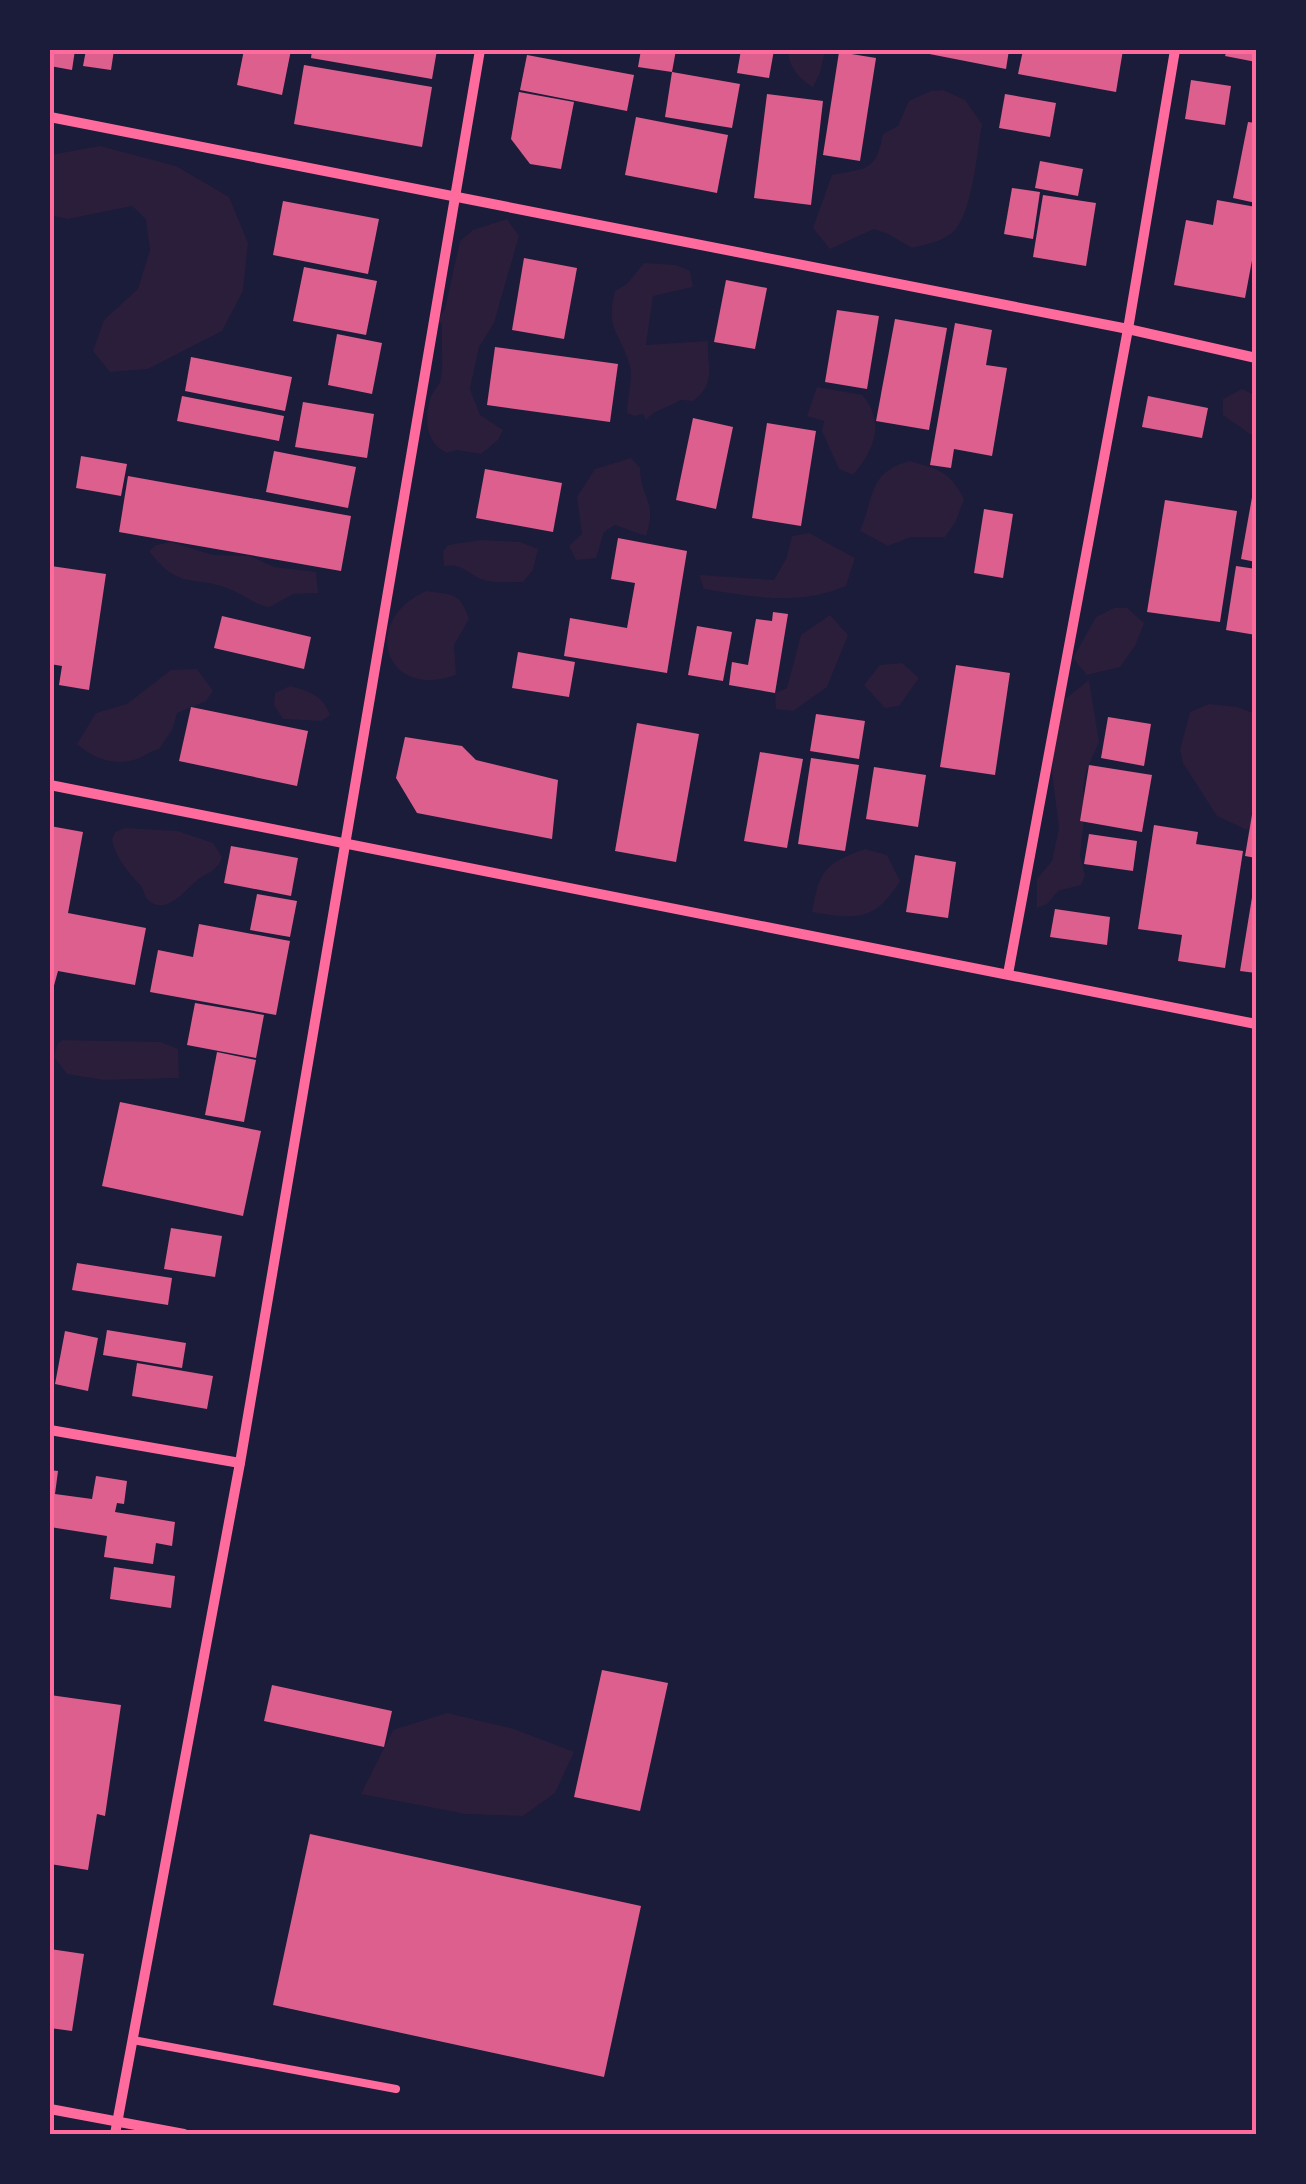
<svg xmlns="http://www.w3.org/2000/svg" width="1306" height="2184" viewBox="0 0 1306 2184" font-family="'Space Grotesk',sans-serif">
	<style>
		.green { fill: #2a1e3b }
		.building { fill: #dd5f8e }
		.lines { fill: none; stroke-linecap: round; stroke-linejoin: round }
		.service { stroke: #ff6b9d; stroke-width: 8 }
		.minor { stroke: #ff6b9d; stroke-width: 10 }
		.neatline { fill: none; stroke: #ff6b9d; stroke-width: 4 }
	</style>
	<rect width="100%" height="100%" fill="#1b1b3a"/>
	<g class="green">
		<path d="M788 50H825L820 73 813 87C799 79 788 66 788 50Z"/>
		<path d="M943 90 965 100 982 124C977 152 973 209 955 230 944 242 926 244 912 248L888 234 874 229 830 249 813 228 832 175C866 168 876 172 883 134L898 126 909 101 931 91Z"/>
		<path d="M100 146 176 166 229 197 248 243 243 291 222 331 148 369 110 372 93 351 104 320 138 289 150 250 146 219 132 206 68 219 50 215V155Z"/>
		<path d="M507 219 519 236 494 323 479 347 470 389 480 415 503 430 498 440 481 454 456 450 447 453C425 443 424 418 431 396 433 391 438 387 440 382 444 370 441 338 442 324L437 321 445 309 460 241 473 230Z"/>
		<path d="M644 263 676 265 690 271 693 287 653 296 646 345 708 341C707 366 717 384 693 401L680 400C668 409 656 408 646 420L643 414 634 416 627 413C627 398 633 379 630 366 620 330 605 332 615 291L627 284Z"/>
		<path d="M817 387 862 395C886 422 874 451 853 475L839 469 822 431 824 421 807 416Z"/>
		<path d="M1242 389 1256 396V434H1250L1223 415V399Z"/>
		<path d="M631 458 640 468C641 501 658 500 646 536L615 525 604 532 596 558 576 560 569 546 582 534 577 497 595 469Z"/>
		<path d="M910 461C939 470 949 470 964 499L956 521 945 537H911L888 546 860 531C875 496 868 472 910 461Z"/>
		<path d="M809 533 855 558 846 586C799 606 753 597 704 589L699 575 774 580 787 557 792 536Z"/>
		<path d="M481 540 520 542 538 549 533 570 523 582C510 582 494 584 481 579 467 573 462 563 444 566L443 551 448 545Z"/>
		<path d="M171 542 213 555 250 556 274 567 316 572 318 593 293 594 270 607C255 605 247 597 234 591 194 573 181 593 149 551L156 545Z"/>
		<path d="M426 591C453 595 460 592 469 619L454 645 456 675C384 701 360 620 426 591Z"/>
		<path d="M1114 608H1127L1144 623 1135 646 1120 667 1087 675 1073 658 1096 617Z"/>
		<path d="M830 615 848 635 827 687 793 711 776 709 775 693 787 688 801 635Z"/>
		<path d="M902 663 919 678 899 706 885 708 864 685 880 665Z"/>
		<path d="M197 669 213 691 206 701 177 713 172 730 159 749C150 751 145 756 137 759 115 767 93 758 77 744L96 713 127 704 171 670Z"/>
		<path d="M1089 680 1099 742 1086 771 1083 788 1085 812 1080 855 1085 875 1081 885 1058 891 1047 904 1037 908V879L1052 861 1059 828 1052 773 1054 742 1063 701Z"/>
		<path d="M290 686C310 692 322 694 330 715L321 721 283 719 274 705 275 693Z"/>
		<path d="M1209 704 1237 707 1256 714 1253 792C1257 803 1256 821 1247 830L1217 816 1183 763 1180 750 1190 712Z"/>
		<path d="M125 828 178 831 213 843 222 857C217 873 206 872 195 882 184 892 165 916 148 900 144 896 144 890 141 886 128 872 117 860 112 840L115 832Z"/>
		<path d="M865 849 887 855 900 881C875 921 857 920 812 912 819 871 825 863 865 849Z"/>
		<path d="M63 1040 161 1042 178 1049 179 1078 103 1080 67 1074 54 1057 58 1043Z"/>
		<path d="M447 1713 514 1729 574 1752 555 1793 523 1816 466 1814 361 1794 393 1730Z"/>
	</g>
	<g class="building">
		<path d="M50 50H75L72 70 50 66Z"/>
		<path d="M86 50H114L111 70 83 66Z"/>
		<path d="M244 50H291L282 95 237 85Z"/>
		<path d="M312 50H437L432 79 311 58Z"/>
		<path d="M641 50H676L672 72 740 84 732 128 665 117 672 72 638 67Z"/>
		<path d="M741 50H774L769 78 737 73Z"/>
		<path d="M909 50H1009L1006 69Z"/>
		<path d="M1023 50H1123L1116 92 1018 74Z"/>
		<path d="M1227 50H1256V62L1225 56Z"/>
		<path d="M839 52 876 58 860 161 823 155Z"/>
		<path d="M527 55 634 75 627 111 520 90Z"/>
		<path d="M304 65 432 87 422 147 294 124Z"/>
		<path d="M1191 80 1231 86 1225 125 1185 119Z"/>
		<path d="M519 92 574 102 561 169 530 164 511 139Z"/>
		<path d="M767 94 823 101 811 205 754 198Z"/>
		<path d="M1005 94 1056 103 1050 137 999 128Z"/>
		<path d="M636 117 728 135 717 193 625 175Z"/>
		<path d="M1248 122 1256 123V203L1233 198Z"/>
		<path d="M1040 161 1083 169 1078 196 1035 188Z"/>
		<path d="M1012 188 1040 192 1033 239 1004 234Z"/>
		<path d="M1043 195 1096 203 1086 266 1033 257Z"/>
		<path d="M1217 200 1256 207V239L1245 298 1174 285 1186 220 1213 225Z"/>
		<path d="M283 201 379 219 368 274 273 255Z"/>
		<path d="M524 258 577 268 564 339 512 330Z"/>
		<path d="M304 267 377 281 366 335 293 321Z"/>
		<path d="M726 280 767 288 755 349 714 342Z"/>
		<path d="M837 310 879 316 867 389 825 382Z"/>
		<path d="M895 319 947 328 929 430 876 421Z"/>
		<path d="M955 323 992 330 986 365 1007 368 992 456 954 449 951 468 930 465Z"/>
		<path d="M337 334 382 343 372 394 328 385Z"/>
		<path d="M495 347 618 364 610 422 487 405Z"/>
		<path d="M191 357 292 377 285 411 185 391Z"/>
		<path d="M182 396 284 416 279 441 177 421Z"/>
		<path d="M1148 396 1208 408 1202 438 1142 427Z"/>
		<path d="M303 402 374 414 367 458 295 447Z"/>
		<path d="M693 418 733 427 716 509 676 500Z"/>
		<path d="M767 423 816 431 801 526 752 518Z"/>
		<path d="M274 451 356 467 348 508 266 492Z"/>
		<path d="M81 456 127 464 121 496 76 488Z"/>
		<path d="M485 469 562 483 553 532 476 518Z"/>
		<path d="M128 476 351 516 341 571 119 532Z"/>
		<path d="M1254 486H1256V562L1241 559Z"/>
		<path d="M1165 500 1237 511 1220 622 1147 612Z"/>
		<path d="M984 509 1013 514 1003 578 974 573Z"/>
		<path d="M618 538 687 551 667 673 564 656 570 618 627 628 635 583 611 579Z"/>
		<path d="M51 566 106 574 89 690 59 685 62 666 50 664Z"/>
		<path d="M1236 566 1256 569V635L1226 630Z"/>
		<path d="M773 612 788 614 775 693 729 685 732 662 748 665 756 619 772 621Z"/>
		<path d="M222 616 311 637 304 669 214 648Z"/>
		<path d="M697 626 732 632 723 681 688 675Z"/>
		<path d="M518 652 575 662 569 697 512 688Z"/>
		<path d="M956 665 1010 673 995 775 940 767Z"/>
		<path d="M191 707 308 731 297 786 179 761Z"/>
		<path d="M816 714 865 721 859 759 810 751Z"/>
		<path d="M1108 717 1151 724 1144 766 1101 758Z"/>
		<path d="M637 723 699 734 676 862 615 851Z"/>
		<path d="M405 737 462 746 476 760 558 780 552 839 417 813 396 778Z"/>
		<path d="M760 752 803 759 787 848 744 841Z"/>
		<path d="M811 758 859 765 845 851 798 844Z"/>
		<path d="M1089 765 1152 775 1142 832 1080 821Z"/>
		<path d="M874 767 926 775 918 827 866 819Z"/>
		<path d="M1254 803H1256V858L1245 856Z"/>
		<path d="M1154 825 1198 832 1196 844 1243 851 1225 968 1178 961 1182 935 1138 929Z"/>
		<path d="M50 826 83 832 68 913 146 928 135 985 58 971 50 1000Z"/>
		<path d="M1089 834 1137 841 1133 871 1084 864Z"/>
		<path d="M231 846 298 858 291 896 224 883Z"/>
		<path d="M915 855 956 862 948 918 906 912Z"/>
		<path d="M1254 885H1256V973L1240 971Z"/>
		<path d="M257 894 297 901 290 937 250 930Z"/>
		<path d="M1055 909 1110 917 1107 945 1050 937Z"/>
		<path d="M199 924 290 941 276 1015 150 992 158 950 193 957Z"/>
		<path d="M195 1003 264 1015 256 1058 187 1045Z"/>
		<path d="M217 1052 256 1060 244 1122 205 1115Z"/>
		<path d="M120 1102 261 1131 243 1216 102 1186Z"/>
		<path d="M171 1228 222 1236 215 1277 164 1269Z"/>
		<path d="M77 1263 172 1278 168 1305 72 1290Z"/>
		<path d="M107 1330 186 1343 182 1368 103 1355Z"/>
		<path d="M65 1331 98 1338 88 1391 55 1384Z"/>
		<path d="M137 1363 213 1376 207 1409 132 1396Z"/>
		<path d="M50 1470 58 1471 55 1494 92 1499 96 1476 127 1481 124 1504 117 1503 115 1512 175 1522 172 1546 156 1543 153 1564 104 1557 107 1536 50 1527Z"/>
		<path d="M114 1567 175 1576 171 1608 110 1599Z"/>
		<path d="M602 1670 668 1683 640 1811 574 1797Z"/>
		<path d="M272 1685 392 1711 384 1747 264 1721Z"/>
		<path d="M50 1695 121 1705 105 1816 97 1814 88 1870 50 1864Z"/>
		<path d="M310 1834 641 1906 604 2077 273 2005Z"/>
		<path d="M50 1949 84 1954 72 2031 50 2028Z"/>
	</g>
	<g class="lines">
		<path class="service" d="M133 2040 396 2089"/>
		<g class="minor">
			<path d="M50 117 1128 329 1256 358"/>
			<path d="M50 785 1256 1024"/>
			<path d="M1008 974 1128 329 1175 50"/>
			<path d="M50 1430 240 1463"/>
			<path d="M50 2109 184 2134"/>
			<path d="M115 2134 240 1463 480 50"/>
		</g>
	</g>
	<rect width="1306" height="2184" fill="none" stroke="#1b1b3a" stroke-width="105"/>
	<rect x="52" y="52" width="1202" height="2080" class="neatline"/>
</svg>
